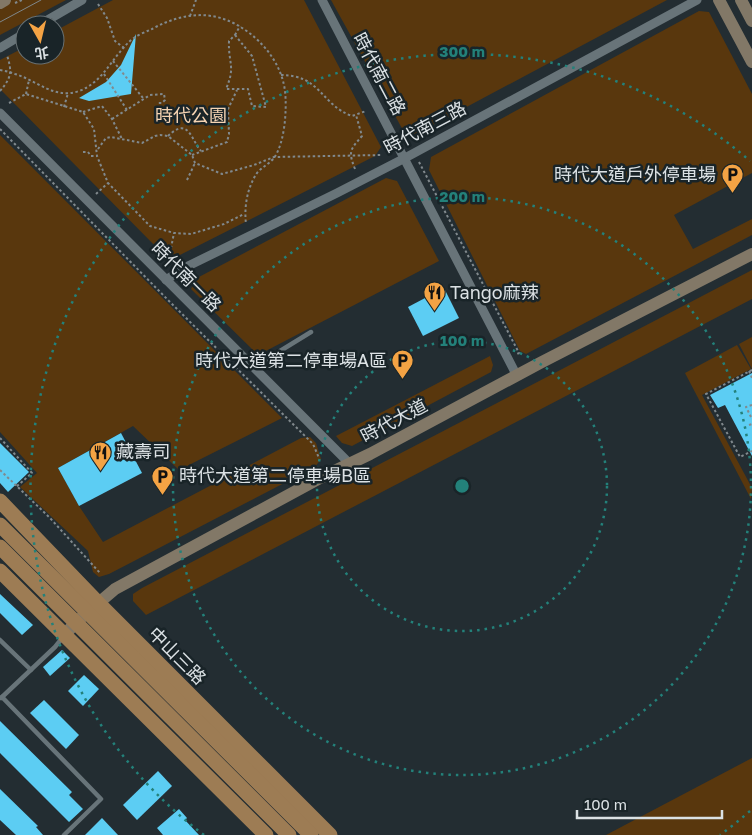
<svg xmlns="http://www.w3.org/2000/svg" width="752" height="835" viewBox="0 0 752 835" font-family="'Golos Text','Noto Sans TC',sans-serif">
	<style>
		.green { fill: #59370d }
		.building { fill: #5ccdf3 }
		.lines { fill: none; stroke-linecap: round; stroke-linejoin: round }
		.path { stroke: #81898d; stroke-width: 2; stroke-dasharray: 2.5 2.5; stroke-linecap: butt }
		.lane { stroke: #687479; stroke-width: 4.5 }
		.street { stroke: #687479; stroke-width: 9 }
		.secondary { stroke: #827867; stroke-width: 12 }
		.primary { stroke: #9d7c54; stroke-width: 15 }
		.tram { stroke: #7f878b; stroke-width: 1 }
		.ring { fill: none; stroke: #23817a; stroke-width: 2.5; stroke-dasharray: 2.5 5 }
		.labels { text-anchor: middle; stroke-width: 5; stroke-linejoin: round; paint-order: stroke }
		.street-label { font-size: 18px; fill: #dbe1e4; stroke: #192428 }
		.park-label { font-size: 18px; fill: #f6d4b3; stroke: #192428 }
		.poi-label { font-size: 18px; fill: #dbe1e4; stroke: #192428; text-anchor: start }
		.centre { fill: #23817a; stroke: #192428; stroke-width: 2.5 }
		.ring-label { font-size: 15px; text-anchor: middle; font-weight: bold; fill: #23817a; stroke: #192428; stroke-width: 5; stroke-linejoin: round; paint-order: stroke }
	</style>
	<rect width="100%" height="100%" fill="#232d32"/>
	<g class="green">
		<path d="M12 0H66L0 35V6Z"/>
		<path d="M113 0H304L381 147 375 156 174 258 165 256 0 89V60L25 47V55H55V31Z"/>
		<path d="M331 0H667L416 134 404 132Z"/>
		<path d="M699 11 709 12 752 94V173L674 215 693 249 752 219V235L526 354 520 351 429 170 431 157Z"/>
		<path d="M0 135 282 418 179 470 133 426 58 468 79 506 103 542 301 438 310 437 316 443 321 459 315 467 109 574 99 577 93 572 88 551 20 487 37 473 0 432Z"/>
		<path d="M386 178 397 181 439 261 258 355 191 289 197 278Z"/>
		<path d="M752 270V299L146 615 133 601V594L142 588Z"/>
		<path d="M752 337V369L739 344Z"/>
		<path d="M737 345 751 369 702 395 752 488 751 499 685 373Z"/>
		<path d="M490 356 493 365 491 372 352 446 342 443 336 436Z"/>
		<path d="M752 758V835H606Z"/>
	</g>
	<g class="building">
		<path d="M136 34 131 94 89 101 79 98 106 82 121 65Z"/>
		<path d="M444 288 459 318 423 336 408 307Z"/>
		<path d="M752 373V456L725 405 718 408 710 395Z"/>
		<path d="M121 433 142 473 79 506 58 468Z"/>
		<path d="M0 443 29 472 8 492 0 483Z"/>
		<path d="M0 594 33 625 22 635 0 613Z"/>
		<path d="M62 650 70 658 50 676 43 667Z"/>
		<path d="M84 675 99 689 83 706 68 691Z"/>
		<path d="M44 700 79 735 66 749 30 713Z"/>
		<path d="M0 721 72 792 69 795 83 809 69 822 0 753Z"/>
		<path d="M158 771 172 786 137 820 123 805Z"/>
		<path d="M0 789 38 826 36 827 43 835H16L0 820Z"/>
		<path d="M179 809 187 818 185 820 199 835H163L157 828Z"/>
		<path d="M102 818 118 835H85Z"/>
	</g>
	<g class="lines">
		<g class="path">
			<path d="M15 3 22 0"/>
			<path d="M98 4 107 18 115 41 124 48"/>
			<path d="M190 16 196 0"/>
			<path d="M235 35 252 56 266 107 252 106 248 89H226C236 66 228 63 229 41Z"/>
			<path d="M235 35 240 26"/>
			<path d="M113 61 143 98"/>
			<path d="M0 70C5 71 10 72 15 74 36 80 55 100 79 91 102 83 112 58 129 42 135 36 145 32 152 29 185 11 217 9 248 32 267 46 282 67 285 91 287 110 285 142 274 158 269 164 262 167 257 173 247 188 244 207 246 224"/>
			<path d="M104 74 127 110"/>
			<path d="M281 75C321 75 321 105 352 116L366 111"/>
			<path d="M0 91C12 77 12 72 7 55"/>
			<path d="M26 94 29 80"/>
			<path d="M9 103 26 94 83 112 94 129 97 156 108 183 150 226 174 233 191 234 224 224 244 214"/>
			<path d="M64 107 68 93"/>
			<path d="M83 112 102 106 112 119 122 139"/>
			<path d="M112 119 150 95 164 94 165 100 162 103H158"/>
			<path d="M0 129 168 300 313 444 319 458"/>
			<path d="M168 136C189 116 191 140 201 151"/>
			<path d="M98 149 106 138 111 137 142 143 155 136 160 135 168 136 192 155 195 163 222 174 254 165 274 157 382 155"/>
			<path d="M83 152H88L91 156H97"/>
			<path d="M192 155 227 142 229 134 228 109 237 90"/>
			<path d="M419 162 519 353 517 354"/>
			<path d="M355 169C348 151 350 150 362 136L356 115"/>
			<path d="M187 180 195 163"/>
			<path d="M96 194 108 183"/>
			<path d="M168 263 174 233"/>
			<path d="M752 370 706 394 740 457 752 451"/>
			<path d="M749 371 752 378"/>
			<path d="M752 405 746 407 752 419"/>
			<path d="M749 425 752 424"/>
			<path d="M0 438 32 473 16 487"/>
			<path d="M0 470 50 518 100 573"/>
		</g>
		<g class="lane">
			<path d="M254 367 311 332"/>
			<path d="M0 640 31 670"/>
			<path d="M2 697 101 799 64 835"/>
			<path d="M1 698 55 647 63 637"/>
		</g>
		<g class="street">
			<path d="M322 0 517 376"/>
			<path d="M39 25 82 0"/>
			<path d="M0 48 25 33"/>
			<path d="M0 113 350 464"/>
			<path d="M166 280 184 268 337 193 405 158 697 0"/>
		</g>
		<g class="secondary">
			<path d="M719 0 752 62"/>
			<path d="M741 0 752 21"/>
			<path d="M0 3 5 0"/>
			<path d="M64 636 75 623 115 589 320 478 370 454 540 363 752 254"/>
		</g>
		<g class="primary">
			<path d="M0 501 98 603 330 835"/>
			<path d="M0 525 311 835"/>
			<path d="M0 547 289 835"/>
			<path d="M0 571 266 835"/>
		</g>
		<path class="tram" d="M0 22 41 0"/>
	</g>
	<g class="ring">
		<circle cx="462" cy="486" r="145"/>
		<circle cx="462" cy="486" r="289"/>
		<path d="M750 811A434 434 0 0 1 720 835M204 835A434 434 0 1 1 750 161"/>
	</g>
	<defs>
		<symbol id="parking-pin" viewBox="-11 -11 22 30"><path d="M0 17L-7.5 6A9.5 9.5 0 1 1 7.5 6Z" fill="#f4a344" stroke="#192428"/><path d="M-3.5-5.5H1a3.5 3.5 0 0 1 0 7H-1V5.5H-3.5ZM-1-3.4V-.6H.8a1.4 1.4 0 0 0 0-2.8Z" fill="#111"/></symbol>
		<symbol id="restaurant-pin" viewBox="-11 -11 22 30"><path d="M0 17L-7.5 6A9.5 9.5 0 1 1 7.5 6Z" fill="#f4a344" stroke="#192428"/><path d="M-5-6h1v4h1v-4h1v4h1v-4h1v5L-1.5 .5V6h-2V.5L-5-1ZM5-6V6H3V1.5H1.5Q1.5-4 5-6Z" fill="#111"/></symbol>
	</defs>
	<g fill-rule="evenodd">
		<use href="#parking-pin" x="720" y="162" width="25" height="34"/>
		<use href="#restaurant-pin" x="422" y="280" width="25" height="34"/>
		<use href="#parking-pin" x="390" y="348" width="25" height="34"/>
		<use href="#restaurant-pin" x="88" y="440" width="25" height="34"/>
		<use href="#parking-pin" x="150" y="464" width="25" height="34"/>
	</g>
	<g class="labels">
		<g class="street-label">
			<text transform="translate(379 74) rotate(62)" y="6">時代南二路</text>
			<text transform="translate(425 128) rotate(-28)" y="6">時代南三路</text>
			<text transform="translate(186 277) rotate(45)" y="6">時代南一路</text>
			<text transform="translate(394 421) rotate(-28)" y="6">時代大道</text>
			<text transform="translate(177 656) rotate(45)" y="6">中山三路</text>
		</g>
		<g class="park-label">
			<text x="191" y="122">時代公園</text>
		</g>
		<g class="poi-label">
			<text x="716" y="181" text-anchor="end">時代大道戶外停車場</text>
			<text x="450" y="299">Tango麻辣</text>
			<text x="387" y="367" text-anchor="end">時代大道第二停車場A區</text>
			<text x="116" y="458">藏壽司</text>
			<text x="179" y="482">時代大道第二停車場B區</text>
		</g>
	</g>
	<circle cx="462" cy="486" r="8" class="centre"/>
	<g class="ring-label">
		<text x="462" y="57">300 m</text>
		<text x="462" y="202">200 m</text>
		<text x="462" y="346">100 m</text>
	</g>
	<g transform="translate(40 40) rotate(172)"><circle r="24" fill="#192428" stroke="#677073"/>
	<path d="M0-4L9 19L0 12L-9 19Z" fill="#f4a344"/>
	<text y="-8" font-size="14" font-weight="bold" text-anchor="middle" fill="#dbe1e4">北</text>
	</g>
	<path d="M577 810v8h145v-8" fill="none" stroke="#dbe1e4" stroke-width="2.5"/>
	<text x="584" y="810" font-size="15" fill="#dbe1e4" stroke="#192428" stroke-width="4" paint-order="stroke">100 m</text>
</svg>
